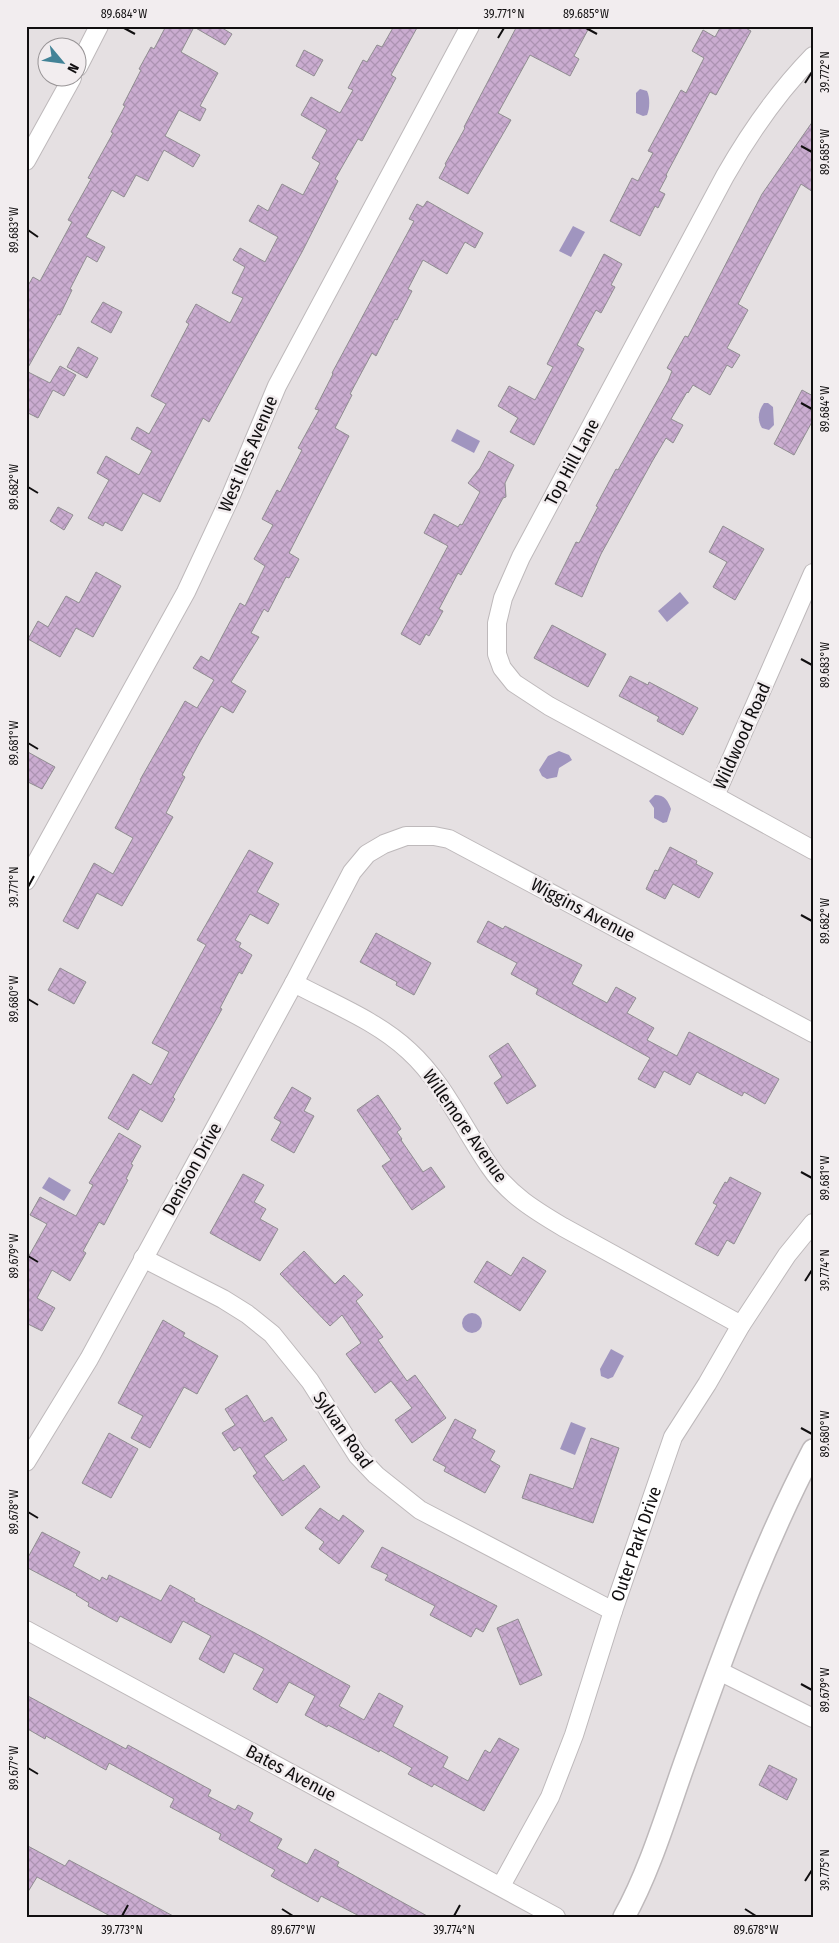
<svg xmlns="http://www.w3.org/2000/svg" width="839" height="1943" viewBox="0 0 839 1943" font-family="'Fira Sans Condensed',sans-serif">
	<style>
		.water { fill: #a095bf }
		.building { fill: url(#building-cross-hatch); stroke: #908d91 }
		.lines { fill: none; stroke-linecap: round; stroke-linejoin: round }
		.minor-casing { stroke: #beb9bb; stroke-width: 20 }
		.tertiary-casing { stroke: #beb9bb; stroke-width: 24 }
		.minor { stroke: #fff; stroke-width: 18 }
		.tertiary { stroke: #fff; stroke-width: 21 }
		.ticks { fill: none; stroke: #110f10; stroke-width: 2 }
		.labels { text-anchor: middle; stroke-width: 5; stroke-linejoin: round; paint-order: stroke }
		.street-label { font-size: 18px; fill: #110f10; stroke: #f2edef }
		.neatline { fill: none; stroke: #110f10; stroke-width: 2 }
		.ticks-label { font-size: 12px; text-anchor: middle; fill: #110f10 }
	</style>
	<defs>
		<pattern id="building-cross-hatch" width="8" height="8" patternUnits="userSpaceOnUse" patternTransform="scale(1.25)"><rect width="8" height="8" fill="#caacd0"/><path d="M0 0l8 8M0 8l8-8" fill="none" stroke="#ac93b2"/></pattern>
	</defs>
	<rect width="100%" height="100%" fill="#e5e0e2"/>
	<g class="water">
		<path d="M640 89 647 91C650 97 650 108 647 115L643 116 636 113V93Z"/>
		<path d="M573 226 585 232 571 257 559 251Z"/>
		<path d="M764 403H768L773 407 774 425 769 430 762 428C757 420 758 411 764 403Z"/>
		<path d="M457 429 480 441 474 453 451 441Z"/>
		<path d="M680 592 689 603 667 622 658 611Z"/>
		<path d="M559 751 569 755 572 760 559 768 557 777 547 779 542 776 539 770 548 756Z"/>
		<path d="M655 795C665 795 668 801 671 809L667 822 663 823 654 818V808L649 801Z"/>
		<path d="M49 1177 71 1190 64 1201 42 1188Z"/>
		<circle cx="472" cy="1323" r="10"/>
		<path d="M611 1349 624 1356 613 1377 608 1379 601 1376 600 1369Z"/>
		<path d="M571 1422 586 1428 575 1455 560 1449Z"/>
	</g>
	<g class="building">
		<path d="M166 26H219L232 34 225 45 194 27 181 52 218 73 200 106 206 109 200 121 179 110 165 136 200 155 193 167 164 150 148 181 136 175 124 197 112 190 86 237 105 247 97 262 87 256 70 289 72 290 60 315 58 314 26 371 50 383 60 366 76 375 64 396 53 390 38 418 26 412V289L33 277 40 281 72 222 68 220 91 179 88 178 113 133 111 132 125 106 123 105 141 70 139 69 151 47 154 49Z"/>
		<path d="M394 26H418L391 75 396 78 362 141 358 139 335 179 338 181 302 252 209 422 203 418 160 502 143 493 122 531 105 522 103 526 88 518 109 480 97 473 106 456 139 475 152 451 131 439 137 427 149 434 166 404 151 396 189 324 186 322 196 304 230 323 243 298 232 293 245 267 233 260 240 248 265 262 278 237 249 221 258 205 268 211 282 184 303 195 320 163 312 158 327 130 301 115 311 97 340 113 353 90 348 88 363 60 367 62 377 45 382 47Z"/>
		<path d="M517 26H590L574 56 579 59 570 76 530 55 498 113 511 120 468 194 439 178 446 165 445 164 465 128 464 127Z"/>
		<path d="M721 26H742L751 31 716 95 710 92 666 175 667 176 659 191 665 194 658 208 655 206 640 236 610 221 632 178 638 181 653 153 648 151 681 90 686 93 704 58 692 51 703 30 715 37Z"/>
		<path d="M304 50 323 60 314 76 296 66Z"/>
		<path d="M813 121V192L801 184 738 304 748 310 727 348 740 355 732 368 727 365 710 395 693 385 688 393 687 392 671 419 683 425 673 443 666 438 653 460 601 554 582 597 555 584 576 542 579 543 598 507 596 506 616 469 618 470 668 381 672 371 667 368 685 336 688 337 762 194Z"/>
		<path d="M427 201 483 233 475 248 465 242 447 274 423 260 408 289 412 291 397 320 395 319 376 356 372 353 350 394 352 395 335 428 349 436 289 553 299 559 289 578 286 577 268 612 264 609 251 633 259 637 231 682 246 691 233 713 221 706 201 740 182 775 185 777 166 813 173 817 122 906 97 893 78 929 63 921 94 863 113 874 133 838 115 828 141 780H140L185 701 197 708 214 680 193 668 201 656 209 661 240 603 245 606 265 566 254 559 273 525 262 519 277 490 280 492 302 450 298 448 319 410 315 409 333 374 332 373 407 234 414 221 409 219 417 204 423 207Z"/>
		<path d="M604 254 622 264 611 285 615 287 601 313 596 310 577 345 584 349 534 445 510 432 518 418 498 406 509 386 535 400 553 367 547 364Z"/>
		<path d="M103 302 122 312 111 333 91 322Z"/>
		<path d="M78 347 98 358 87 378 67 367Z"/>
		<path d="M802 390 813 396V420L794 455 774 444Z"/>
		<path d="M489 451 514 465 505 483 506 497 503 498 461 575 458 573 439 609 443 611 429 636 426 634 420 645 401 634 448 546 424 533 434 514 458 527 460 524 462 525 480 492 468 483 480 468Z"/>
		<path d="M58 507 73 515 64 530 50 521Z"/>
		<path d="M723 526 764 549 735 600 713 587 727 562 709 552Z"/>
		<path d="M96 572 121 586 93 637 76 628 60 657 28 639 38 621 48 627 66 596 79 603Z"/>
		<path d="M552 625 606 654 588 687 534 658Z"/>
		<path d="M630 676 648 685 649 682 698 708 683 735 657 721 659 717 619 696Z"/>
		<path d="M26 751 55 767 42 789 26 781Z"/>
		<path d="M670 847 697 861 696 864 713 873 699 898 673 884 665 899 646 889 655 870 658 871Z"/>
		<path d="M249 850 273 863 257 892 279 904 268 924 250 914 235 940 241 943 239 947 252 955 242 974 239 972 220 1008 222 1009 173 1097 175 1099 162 1122 140 1109 128 1130 108 1118 133 1074 151 1085 169 1052 152 1043 206 945 197 940Z"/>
		<path d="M488 921 503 929 505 926 582 965 572 984 607 1003 616 987 636 998 627 1013 654 1028 647 1040 677 1056 689 1032 779 1079 765 1104 744 1092 742 1096 697 1072 690 1085 664 1071 655 1088 638 1079 650 1058 536 994 538 989 511 974 517 963 477 942Z"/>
		<path d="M376 933 431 963 414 995 396 985 397 982 360 962Z"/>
		<path d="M60 968 86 982 74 1004 48 990Z"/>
		<path d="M508 1043 536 1086 507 1104 494 1083 502 1077 489 1056Z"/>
		<path d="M292 1087 311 1098 304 1111 314 1116 294 1153 271 1140 281 1122 274 1118Z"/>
		<path d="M378 1095 401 1129 397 1132 402 1139 401 1140 423 1172 431 1167 445 1187 412 1210 382 1166 391 1160 357 1110Z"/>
		<path d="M119 1133 141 1146 131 1164 133 1165 126 1179 128 1180 115 1204 104 1225 99 1222 83 1251 86 1253 70 1281 52 1270 37 1298 55 1308 42 1331 26 1323V1261L47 1224 30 1215 40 1197 76 1216 93 1185 89 1183Z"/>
		<path d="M243 1174 264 1185 254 1202 266 1209 260 1219 278 1229 260 1261 210 1233Z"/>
		<path d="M730 1177 761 1193 734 1244 727 1240 718 1256 695 1244 717 1205 713 1203 725 1182 727 1183Z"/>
		<path d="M304 1251 335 1284 344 1275 363 1295 356 1301 383 1337 378 1340 407 1381 415 1375 446 1418 412 1443 395 1420 412 1408 391 1381 375 1393 346 1354 361 1343 342 1315 330 1326 280 1274Z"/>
		<path d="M523 1257 546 1271 520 1311 474 1282 487 1261 511 1276Z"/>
		<path d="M163 1320 185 1333 183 1336 218 1356 197 1394 184 1387 150 1448 131 1438 143 1416 118 1403Z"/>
		<path d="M247 1395 264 1422 272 1417 287 1440 264 1456 283 1481 304 1465 320 1487 282 1516 253 1476 257 1473 240 1447 234 1451 222 1433 235 1425 225 1409Z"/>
		<path d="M455 1419 476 1430 472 1438 495 1451 490 1460 500 1466 485 1493 444 1471 446 1467 433 1460Z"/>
		<path d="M109 1433 138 1449 111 1498 82 1483Z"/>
		<path d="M591 1438 619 1448 593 1523 522 1498 530 1474 573 1489Z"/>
		<path d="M320 1508 339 1521 343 1515 364 1531 339 1564 319 1549 324 1542 305 1528Z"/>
		<path d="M42 1532 80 1552 73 1566 100 1581 102 1577 107 1580 109 1575 161 1601 170 1585 195 1599 194 1601 255 1633 350 1686 339 1706 364 1720 379 1693 403 1706 393 1726 448 1757 443 1767 468 1781 485 1750 490 1753 499 1738 519 1749 484 1811 434 1784 432 1787 408 1774 412 1768 380 1750 379 1752 328 1725 327 1727 305 1715 315 1696 289 1682 277 1703 253 1689 264 1669 234 1653 224 1673 199 1659 211 1636 183 1621 171 1643 120 1616 117 1622 88 1606 89 1603 76 1595 77 1594 26 1567V1561Z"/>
		<path d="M382 1547 497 1606 483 1632 476 1628 471 1637 430 1615 435 1606 385 1580 388 1575 371 1567Z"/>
		<path d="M518 1619 542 1675 520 1685 497 1628Z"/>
		<path d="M26 1695 126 1749 128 1745 211 1790 208 1796 235 1810 238 1805 253 1813 249 1821 282 1839 277 1848 307 1864 315 1849 339 1862 337 1866 429 1917H361L321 1896 318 1902 271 1876 275 1870 219 1839 221 1834 170 1807 174 1799 109 1763 106 1770 46 1736 45 1739 26 1728Z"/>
		<path d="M769 1765 797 1779 787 1800 759 1785Z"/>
		<path d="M26 1845 65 1866 69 1860 175 1917H112L37 1877 26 1895Z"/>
	</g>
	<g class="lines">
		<defs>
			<g id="minor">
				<path d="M78 67 99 26"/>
				<path d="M26 161 72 78"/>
				<path d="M813 573 715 796 813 850"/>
				<path d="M715 796 549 706 514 683 502 668 497 654V623L503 598 521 557 725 176C750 132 778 92 813 56"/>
				<path d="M26 881 186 592 229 500 277 386 470 26"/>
				<path d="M294 983C333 1004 377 1021 409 1051 444 1083 463 1128 490 1167 508 1194 536 1211 563 1227L741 1325"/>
				<path d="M143 1258 223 1299 247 1314 272 1334 310 1381 357 1455 376 1475 420 1510 613 1611"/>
				<path d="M26 1462 89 1359 294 983 352 872 367 854 384 844 406 836H434L449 839 813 1033"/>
				<path d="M26 1630 556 1917"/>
				<path d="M717 1670 813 1718"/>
				<path id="s1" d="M501 1886 550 1797 574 1735 613 1611 673 1437 707 1384 741 1325 787 1255 813 1223"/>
			</g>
			<path id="tertiary" d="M624 1917C652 1867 670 1802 690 1748 726 1646 763 1546 813 1450"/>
		</defs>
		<use href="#minor" class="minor-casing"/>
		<use href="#tertiary" class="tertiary-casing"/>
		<use href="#minor" class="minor"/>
		<use href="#tertiary" class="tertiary"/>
	</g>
	<path class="ticks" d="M124 28 135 34M586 28 597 34M498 38 504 28M805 83 812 72M801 146 812 152M28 230 38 237M801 403 812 409M28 487 38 493M801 659 812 665M28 743 38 749M28 887 34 876M801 915 812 921M28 999 38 1005M801 1172 812 1178M28 1256 38 1262M805 1281 812 1270M801 1428 812 1434M28 1512 38 1518M801 1684 812 1690M28 1768 38 1774M805 1881 812 1870M282 1909 293 1916M745 1909 756 1916M122 1916 128 1905M454 1916 460 1905"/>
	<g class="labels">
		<g class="street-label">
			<text transform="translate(248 454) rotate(-67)" y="6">West Iles Avenue</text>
			<text transform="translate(572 462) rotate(-62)" y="6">Top Hill Lane</text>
			<text transform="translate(742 736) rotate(-66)" y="6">Wildwood Road</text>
			<text transform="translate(583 910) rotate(28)" y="6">Wiggins Avenue</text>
			<text transform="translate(465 1126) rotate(55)" y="6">Willemore Avenue</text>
			<text transform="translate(192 1169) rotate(-61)" y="6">Denison Drive</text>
			<text transform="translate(343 1430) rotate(55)" y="6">Sylvan Road</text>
			<text dy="6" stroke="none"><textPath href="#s1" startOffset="369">Outer Park Drive</textPath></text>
			<text transform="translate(291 1773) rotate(28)" y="6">Bates Avenue</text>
		</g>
	</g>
	<rect width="839" height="1943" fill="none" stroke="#f2edef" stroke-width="55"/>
	<g transform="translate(62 62) rotate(119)"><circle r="24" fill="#f2edef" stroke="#989496"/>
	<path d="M0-4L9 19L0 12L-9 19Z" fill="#438397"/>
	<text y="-8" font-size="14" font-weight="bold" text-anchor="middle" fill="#110f10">N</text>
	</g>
	<rect x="28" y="28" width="784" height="1888" class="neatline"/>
	<g class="ticks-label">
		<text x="124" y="18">89.684°W</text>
		<text x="504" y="18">39.771°N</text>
		<text x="586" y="18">89.685°W</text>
		<text transform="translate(825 72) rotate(-90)" y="4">39.772°N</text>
		<text transform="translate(825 152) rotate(-90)" y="4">89.685°W</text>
		<text transform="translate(14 230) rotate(-90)" y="4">89.683°W</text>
		<text transform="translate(825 409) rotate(-90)" y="4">89.684°W</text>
		<text transform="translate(14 487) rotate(-90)" y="4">89.682°W</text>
		<text transform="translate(825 665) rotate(-90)" y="4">89.683°W</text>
		<text transform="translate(14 743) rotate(-90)" y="4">89.681°W</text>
		<text transform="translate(14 887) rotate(-90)" y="4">39.771°N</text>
		<text transform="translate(825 921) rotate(-90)" y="4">89.682°W</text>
		<text transform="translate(14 999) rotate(-90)" y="4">89.680°W</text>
		<text transform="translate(825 1178) rotate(-90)" y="4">89.681°W</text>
		<text transform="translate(14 1256) rotate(-90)" y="4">89.679°W</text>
		<text transform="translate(825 1270) rotate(-90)" y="4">39.774°N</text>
		<text transform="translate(825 1434) rotate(-90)" y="4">89.680°W</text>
		<text transform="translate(14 1512) rotate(-90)" y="4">89.678°W</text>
		<text transform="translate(825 1690) rotate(-90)" y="4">89.679°W</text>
		<text transform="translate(14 1768) rotate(-90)" y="4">89.677°W</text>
		<text transform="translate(825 1870) rotate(-90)" y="4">39.775°N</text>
		<text x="122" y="1934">39.773°N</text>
		<text x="293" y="1934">89.677°W</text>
		<text x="454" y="1934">39.774°N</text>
		<text x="756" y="1934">89.678°W</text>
	</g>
</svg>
